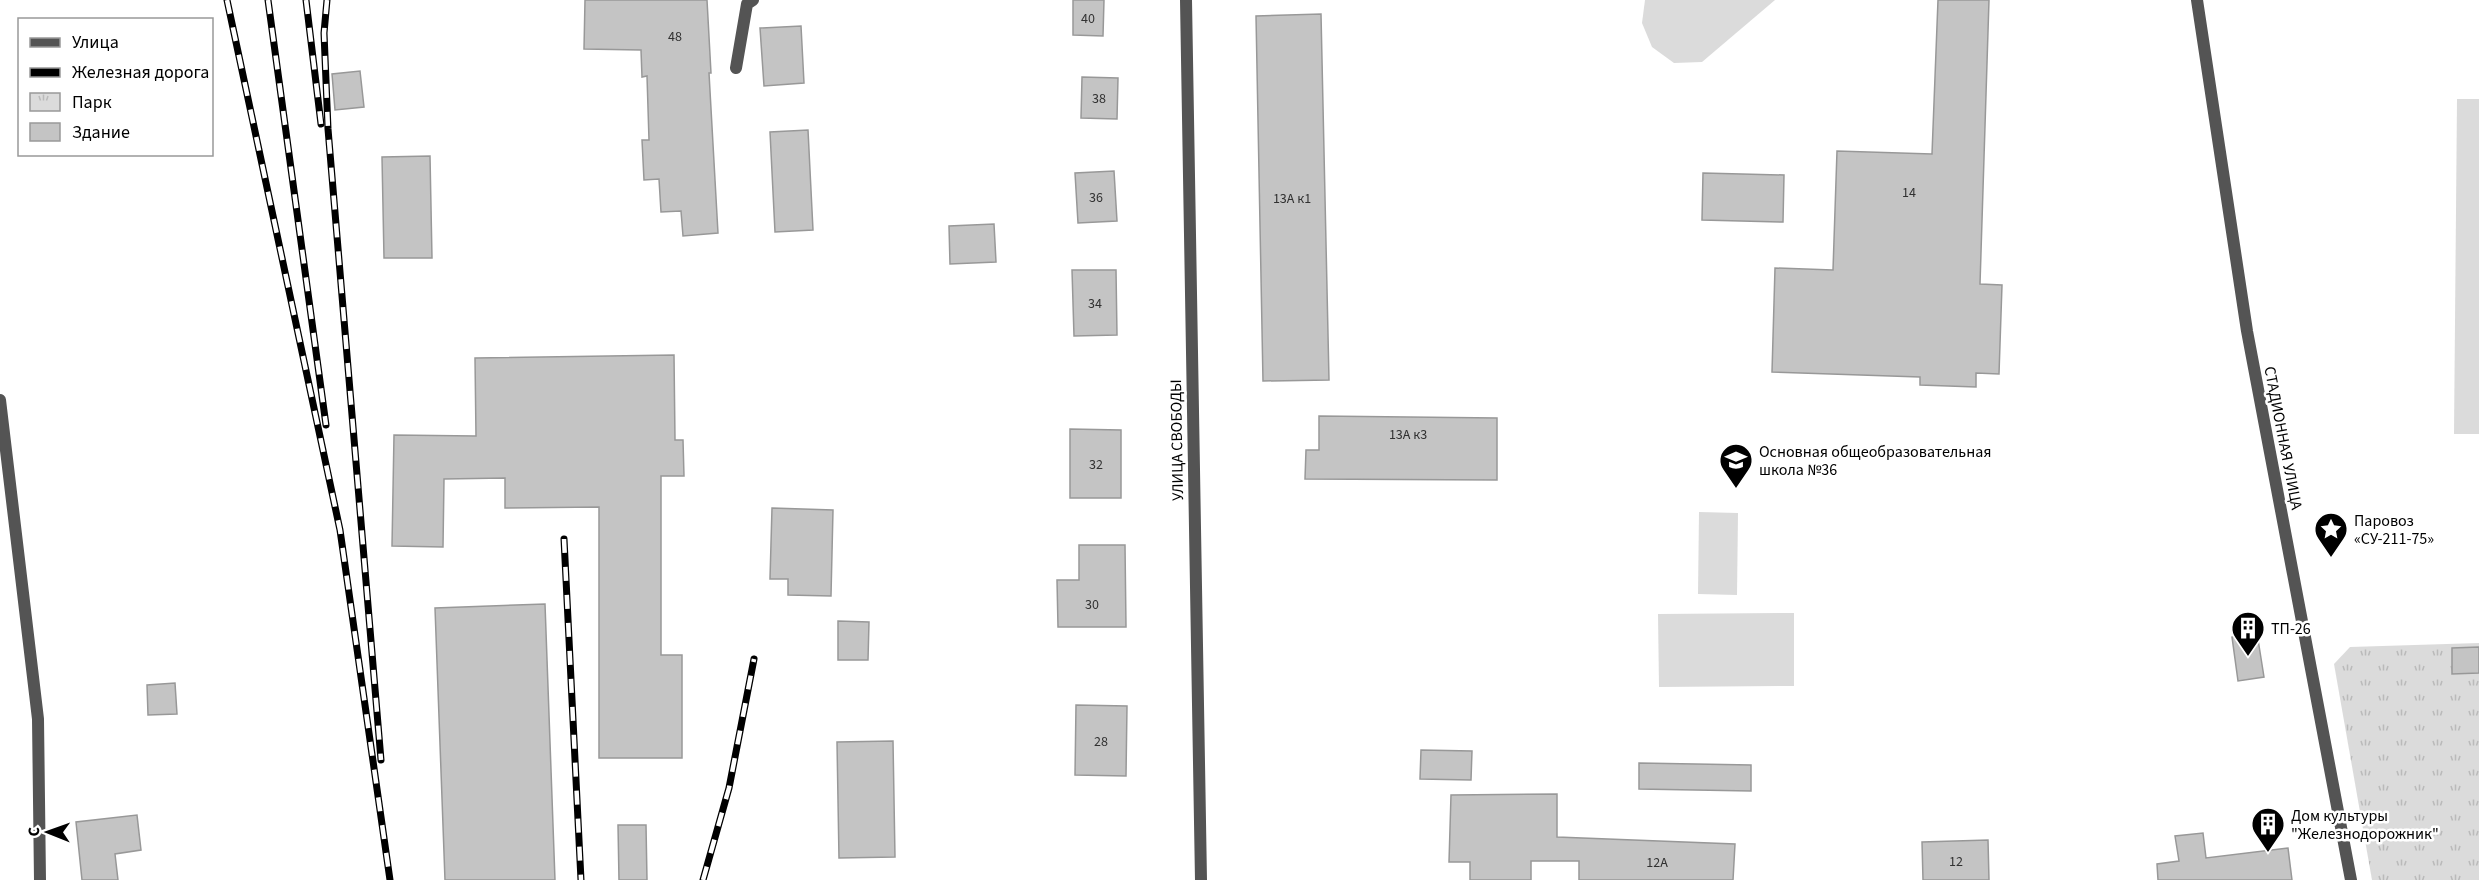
<svg xmlns="http://www.w3.org/2000/svg" width="2479" height="880" viewBox="0 0 2479 880" font-family="'Source Sans 3',sans-serif">
	<style>
		.grass { fill: #dbdbdb }
		.park { fill: url(#park-tufts) }
		.building { fill: #c4c4c4; stroke: #989898; stroke-width: 1.5 }
		.lines { fill: none; stroke-linecap: round; stroke-linejoin: round }
		.minor { stroke: #545454; stroke-width: 12 }
		.tertiary { stroke: #545454; stroke-width: 12 }
		.rail-casing { stroke: #000; stroke-width: 7 }
		.rail { stroke: #fff; stroke-width: 4.5; stroke-dasharray: 14; stroke-linecap: butt }
		.labels { text-anchor: middle; stroke-width: 5; stroke-linejoin: round; paint-order: stroke }
		.number-label { font-size: 14px; fill: #313131 }
		.street-label { font-size: 16px; fill: #000; stroke: #fff }
		.poi-label { font-size: 16px; fill: #000; stroke: #fff; text-anchor: start }
	</style>
	<defs>
		<pattern id="park-tufts" width="24" height="20" patternUnits="userSpaceOnUse" patternTransform="scale(1.5)"><rect width="24" height="20" fill="#dbdbdb"/><path d="M3 7l-1-3M5 7V3M7 7l1-3M15 17l-1-3M17 17v-4M19 17l1-3" fill="none" stroke="#bababa"/></pattern>
	</defs>
	<rect width="100%" height="100%" fill="#fff"/>
	<g class="grass">
		<path d="M1645 0H1775L1702 62 1674 63 1652 47 1642 23Z"/>
		<path d="M2457 99H2479V434H2454Z"/>
		<path d="M1699 512 1738 513 1737 595 1698 594Z"/>
		<path d="M1794 613V686L1659 687 1658 614Z"/>
	</g>
	<path class="park" d="M2479 643V880H2372L2334 664 2350 647Z"/>
	<g class="building">
		<path d="M585 0H707L711 73H709L718 233 683 236 681 211 661 212 659 179 644 180 642 140H649L647 76 642 77 641 50 584 49Z"/>
		<path d="M1073 0H1104L1103 36 1073 35Z"/>
		<path d="M1938 0H1989L1980 284 2002 285 1999 374 1976 373V387L1920 385V377L1772 372 1775 268 1833 270 1837 151 1932 154Z"/>
		<path d="M1321 14 1329 380 1263 381 1256 16Z"/>
		<path d="M801 26 804 83 764 86 760 28Z"/>
		<path d="M360 71 364 107 335 110 332 74Z"/>
		<path d="M1082 77 1118 78 1117 119 1081 118Z"/>
		<path d="M808 130 813 230 775 232 770 132Z"/>
		<path d="M430 156 432 258H384L382 157Z"/>
		<path d="M1114 171 1117 221 1078 223 1075 173Z"/>
		<path d="M1703 173 1784 175 1783 222 1702 220Z"/>
		<path d="M994 224 996 262 950 264 949 226Z"/>
		<path d="M1072 270H1116L1117 335 1074 336Z"/>
		<path d="M674 355 675 440H683L684 476H661V655H682V758H599V507L505 508V478L444 479 443 547 392 546 394 435 476 436 475 358Z"/>
		<path d="M1319 416 1497 418V480L1305 479 1306 450H1319Z"/>
		<path d="M1070 429 1121 430V498H1070Z"/>
		<path d="M772 508 833 510 831 596 788 595V579H770Z"/>
		<path d="M1079 545H1125L1126 627H1058L1057 580H1079Z"/>
		<path d="M545 604 555 880H445L435 608Z"/>
		<path d="M838 621 869 622 868 660H838Z"/>
		<path d="M2257 633 2264 677 2238 681 2232 637Z"/>
		<path d="M2479 647V673L2452 674V648Z"/>
		<path d="M175 683 177 714 148 715 147 685Z"/>
		<path d="M1076 705 1127 706 1126 776 1075 775Z"/>
		<path d="M893 741 895 857 839 858 837 742Z"/>
		<path d="M1421 750 1472 751 1471 780 1420 779Z"/>
		<path d="M1639 763 1751 765V791L1639 789Z"/>
		<path d="M1557 794V837L1735 844 1733 880H1579V861H1531V880H1470V862H1449L1451 795Z"/>
		<path d="M137 815 141 850 115 854 118 880H82L76 822Z"/>
		<path d="M618 825H646L647 880H619Z"/>
		<path d="M2203 833 2206 858 2288 848 2292 880H2158L2157 864 2179 861 2175 836Z"/>
		<path d="M1988 840 1989 880H1923L1922 842Z"/>
	</g>
	<g class="lines">
		<g class="minor">
			<path d="M2197 0 2247 331 2351 880"/>
			<path d="M736 68 747 4 753 0"/>
			<path d="M0 400 38 719 40 880"/>
		</g>
		<path class="tertiary" d="M1186 0 1201 880"/>
		<defs>
			<g id="rail">
				<path d="M227 0 340 530 390 880"/>
				<path d="M268 0 326 425"/>
				<path d="M306 0 321 124"/>
				<path d="M327 0 324 33 328 129 381 760"/>
				<path d="M564 539 581 880"/>
				<path d="M703 880 729 788 754 659"/>
			</g>
		</defs>
		<use href="#rail" class="rail-casing"/>
		<use href="#rail" class="rail"/>
	</g>
	<defs>
		<symbol id="school-pin" viewBox="-11 -11 22 30"><path d="M0 17L-7.5 6A9.5 9.5 0 1 1 7.5 6Z" fill="#000" stroke="#fff"/><path d="M0-5L7-2L0 1L-7-2ZM-4 1L0 2.5L4 1V4Q0 6-4 4Z" fill="#fff"/></symbol>
		<symbol id="sight-pin" viewBox="-11 -11 22 30"><path d="M0 17L-7.5 6A9.5 9.5 0 1 1 7.5 6Z" fill="#000" stroke="#fff"/><path d="M0-6L1.8-2.2L6-1.7L2.9 1.2L3.7 5.4L0 3.3L-3.7 5.4L-2.9 1.2L-6-1.7L-1.8-2.2Z" fill="#fff"/></symbol>
		<symbol id="building-pin" viewBox="-11 -11 22 30"><path d="M0 17L-7.5 6A9.5 9.5 0 1 1 7.5 6Z" fill="#000" stroke="#fff"/><path d="M-4-6H4V6H1V3H-1V6H-4ZM-2.5-4.3h1.7v1.8h-1.7ZM.8-4.3h1.7v1.8H.8ZM-2.5-1h1.7V.8h-1.7ZM.8-1h1.7V.8H.8Z" fill="#fff"/></symbol>
	</defs>
	<g fill-rule="evenodd">
		<use href="#school-pin" x="1717" y="441" width="38" height="52"/>
		<use href="#sight-pin" x="2312" y="510" width="38" height="52"/>
		<use href="#building-pin" x="2229" y="609" width="38" height="52"/>
		<use href="#building-pin" x="2249" y="805" width="38" height="52"/>
	</g>
	<g class="labels">
		<g class="number-label">
			<text x="1088" y="23">40</text>
			<text x="675" y="41">48</text>
			<text x="1099" y="103">38</text>
			<text x="1909" y="197">14</text>
			<text x="1096" y="202">36</text>
			<text x="1292" y="203">13А к1</text>
			<text x="1095" y="308">34</text>
			<text x="1408" y="439">13А к3</text>
			<text x="1096" y="469">32</text>
			<text x="1092" y="609">30</text>
			<text x="1101" y="746">28</text>
			<text x="1956" y="866">12</text>
			<text x="1657" y="867">12А</text>
		</g>
		<g class="street-label">
			<text transform="translate(2284 438) rotate(79)" y="6">СТАДИОННАЯ УЛИЦА</text>
			<text transform="translate(1176 440) rotate(-91)" y="6">УЛИЦА СВОБОДЫ</text>
		</g>
		<g class="poi-label">
			<text x="1759" y="457">Основная общеобразовательная<tspan x="1759" dy="18">школа №36</tspan></text>
			<text x="2354" y="526">Паровоз<tspan x="2354" dy="18">«СУ-211-75»</tspan></text>
			<text x="2271" y="634">ТП-26</text>
			<text x="2291" y="821">Дом культуры<tspan x="2291" dy="18">"Железнодорожник"</tspan></text>
		</g>
	</g>
	<rect x="18" y="18" width="195" height="138" fill="#ffffff" stroke="#999999" stroke-width="1.5"/>
	<rect x="30" y="38" width="30" height="9" fill="#545454" stroke="#999999" stroke-width="1.5"/>
	<text x="72" y="48" font-size="18" fill="#000000">Улица</text>
	<rect x="30" y="68" width="30" height="9" fill="#000000" stroke="#999999" stroke-width="1.5"/>
	<text x="72" y="78" font-size="18" fill="#000000">Железная дорога</text>
	<rect x="30" y="93" width="30" height="18" fill="url(#park-tufts)" stroke="#999999" stroke-width="1.5"/>
	<text x="72" y="108" font-size="18" fill="#000000">Парк</text>
	<rect x="30" y="123" width="30" height="18" fill="#c4c4c4" stroke="#999999" stroke-width="1.5"/>
	<text x="72" y="138" font-size="18" fill="#000000">Здание</text>
	<g transform="translate(48 832) rotate(271)" stroke="#ffffff" stroke-width="4.5" paint-order="stroke">
	<path d="M0-4.5L10 22L0 15L-10 22Z" fill="#000000"/>
	<text y="-9" font-size="16" font-weight="bold" text-anchor="middle" fill="#000000">С</text>
	</g>
</svg>
